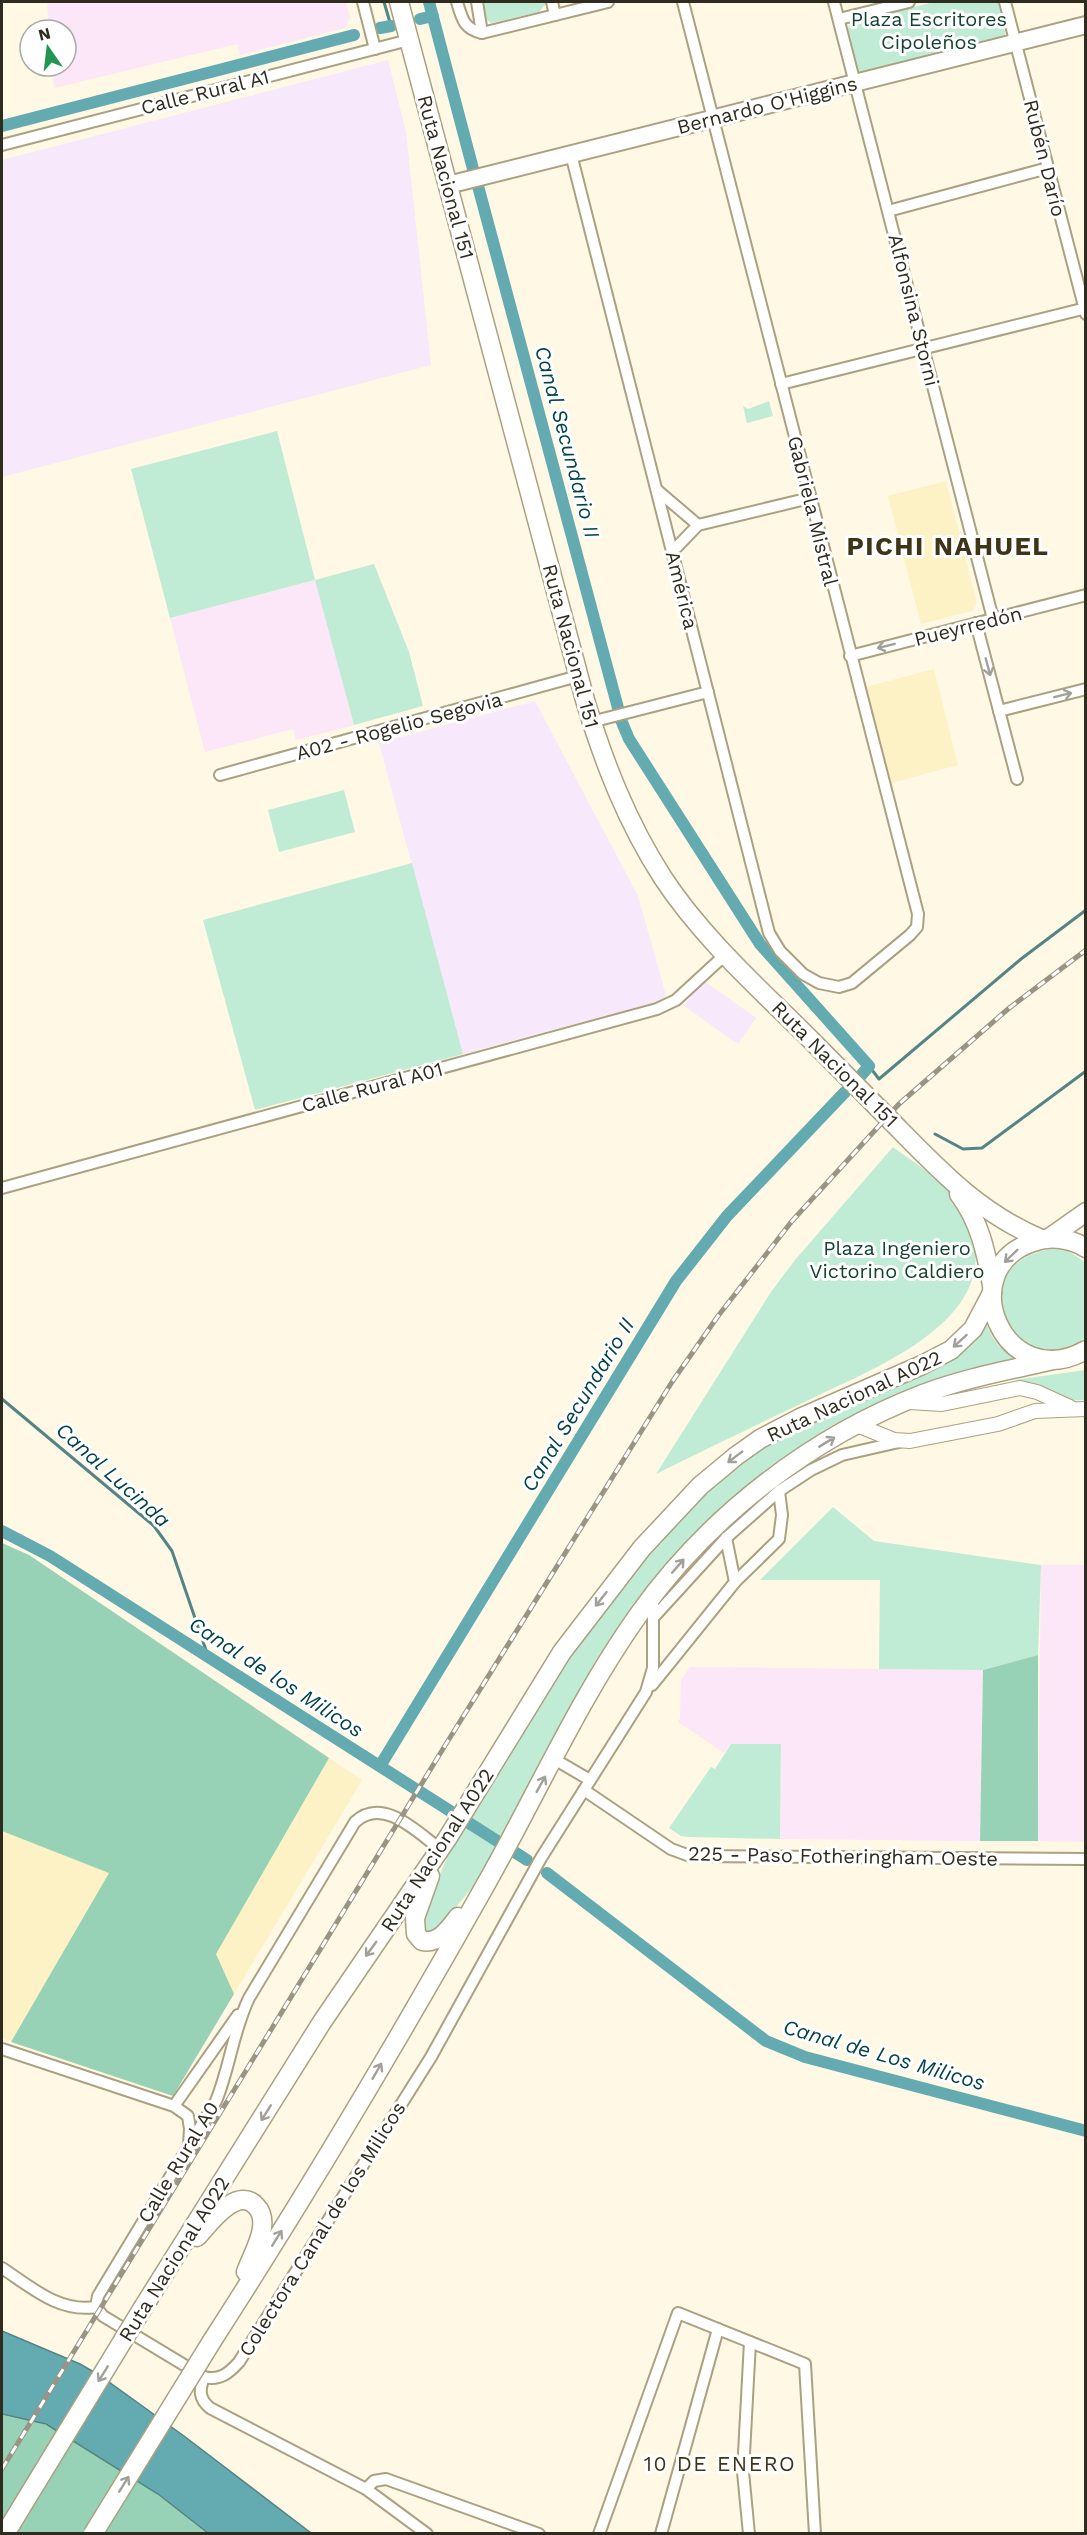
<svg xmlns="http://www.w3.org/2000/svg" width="1087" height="2535" viewBox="0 0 1087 2535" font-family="'Work Sans',sans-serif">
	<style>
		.commercial { fill: #fbe7f7 }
		.industrial { fill: #f8e8fb }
		.built { fill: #fdf1c6 }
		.green { fill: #c0ecd6 }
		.forest { fill: #98d2b6 }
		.water { fill: #64aab1; stroke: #548485; stroke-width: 1.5 }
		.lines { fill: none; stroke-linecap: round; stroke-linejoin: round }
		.stream { stroke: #548485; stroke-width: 3 }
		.canal { stroke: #64aab1; stroke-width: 12 }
		.minor-casing { stroke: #aba181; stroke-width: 14 }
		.tertiary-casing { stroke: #aba181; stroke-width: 16 }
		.secondary-casing { stroke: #aba181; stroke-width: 20 }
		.primary-casing { stroke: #aba181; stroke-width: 21 }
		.trunk-casing { stroke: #aba181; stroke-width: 21 }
		.minor { stroke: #fff; stroke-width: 10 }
		.tertiary { stroke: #fff; stroke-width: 14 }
		.secondary { stroke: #fff; stroke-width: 16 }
		.primary { stroke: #fff; stroke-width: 18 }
		.trunk { stroke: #fff; stroke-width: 18 }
		.rail-casing { stroke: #999483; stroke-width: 5 }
		.rail { stroke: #fff; stroke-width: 3; stroke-dasharray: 9; stroke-linecap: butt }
		.trunk-bridge-casing { stroke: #aba181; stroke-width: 21; stroke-linecap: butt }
		.trunk-bridge { stroke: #fff; stroke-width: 18 }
		.oneway { stroke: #a1a09a }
		.labels { text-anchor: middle; stroke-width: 6; stroke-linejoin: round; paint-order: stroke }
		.park-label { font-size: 20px; fill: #144330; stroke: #fff }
		.street-label { font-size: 20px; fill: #2f2b1e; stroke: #fff }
		.water-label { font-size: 21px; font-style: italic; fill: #004349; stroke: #fff }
		.neighbourhood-label { font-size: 21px; letter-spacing: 1.5px; fill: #3e3518; stroke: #fff }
		.district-label { font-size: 26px; font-weight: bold; letter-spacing: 1.5px; fill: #3e3518; stroke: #fff }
	</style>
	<rect width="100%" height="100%" fill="#fef8e4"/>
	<g class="commercial">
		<path d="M47 2H346L350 18 345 28 240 55 237 44 54 88 52 66H66V30H49Z"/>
		<path d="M316 580 354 725 296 740 293 729 205 752 170 618Z"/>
		<path d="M1041 1565H1085V1842L1038 1841Z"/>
		<path d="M690 1667 983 1670 980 1841 780 1839 781 1745 731 1744 724 1753 678 1722 680 1718 681 1680Z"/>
	</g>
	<g class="industrial">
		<path d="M388 60 406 132 431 365 2 477V160Z"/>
		<path d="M535 701 638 896 667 999 463 1054 379 743Z"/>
		<path d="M703 980 756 1018 738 1044 684 1006Z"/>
	</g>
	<g class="built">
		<path d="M946 481 977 603 972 611 921 624 888 496Z"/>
		<path d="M934 669 958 765 891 783 866 687Z"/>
		<path d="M2 1543 29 1555 362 1780 173 2096 2 2038Z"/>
	</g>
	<g class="green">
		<path d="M484 2H545V5L539 12 491 23 486 19Z"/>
		<path d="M934 2H998L1006 36 862 74 859 71 848 29 850 23Z"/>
		<path d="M769 401 773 416 747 423 743 406 748 409Z"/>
		<path d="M277 431 315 580 374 564 409 652 423 706 354 725 315 580 170 618 131 469Z"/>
		<path d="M344 790 355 832 279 852 268 810Z"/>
		<path d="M412 863 463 1054 255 1110 203 920Z"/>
		<path d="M893 1147C914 1163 943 1179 958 1203 1023 1307 893 1360 819 1395 765 1421 710 1447 656 1474L771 1292 795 1260Z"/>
		<path d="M1052 1249 1068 1251 1085 1262V1337C1022 1393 952 1264 1052 1249Z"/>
		<path d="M986 1323C993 1343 1004 1353 1022 1362L892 1399 687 1545 480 1878 437 1930 433 1933H424V1909L453 1845 558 1672 594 1621 678 1517 740 1461 784 1436 961 1352 972 1343Z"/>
		<path d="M1085 1370V1400L1065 1401 1015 1380Z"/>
		<path d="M833 1507 874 1541 1041 1565 1038 1655 983 1670 879 1669 880 1580H760Z"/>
		<path d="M731 1744H781L780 1839 689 1837 681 1836 669 1828 711 1767 715 1769Z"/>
	</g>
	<g class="forest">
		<path d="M2 1543 29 1555 329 1758 216 1954 234 1994 173 2096 11 2042 109 1873 2 1831Z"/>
		<path d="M1038 1655V1841H980L983 1670Z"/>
		<path d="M2 2414C57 2413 164 2498 208 2533H2Z"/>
	</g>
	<path class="water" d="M2 2331 80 2364 99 2375 184 2436 311 2533H208L158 2494 46 2424 2 2414Z"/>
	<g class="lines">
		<g class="stream">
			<path d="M384 2 391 26"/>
			<path d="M869 1066 879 1079 1021 959 1086 910"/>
			<path d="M935 1134 963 1149 982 1148 1086 1071"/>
			<path d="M2 1399 154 1526 172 1551 208 1656"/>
		</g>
		<g class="canal">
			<path d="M429 2 473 169"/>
			<path d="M420 19 433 16"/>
			<path d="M380 28 391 26"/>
			<path d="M2 126 354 35"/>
			<path d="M478 186 618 708"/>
			<path d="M621 720 629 739 760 944 869 1066 858 1079"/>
			<path d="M2 1531 50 1556 527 1860"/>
			<path d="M380 1766 676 1281 727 1216 845 1092"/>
			<path d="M547 1873 766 2041 805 2057 1086 2131"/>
		</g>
		<defs>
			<g id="minor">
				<path d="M363 2 375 49"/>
				<path d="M457 2C462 19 464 29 482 33L608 2"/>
				<path d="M477 2 482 33"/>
				<path d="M552 2 555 15"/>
				<path d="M834 2 993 619"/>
				<path d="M1005 2 1086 314"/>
				<path d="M839 19 909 2"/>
				<path d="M2 145 409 40"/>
				<path d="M571 154 769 933 780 951 803 974 819 983 839 987 852 983 910 935 917 927 918 914 683 2"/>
				<path d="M888 211 1048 168"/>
				<path d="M781 384 1086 308"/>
				<path d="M657 490 698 525"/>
				<path d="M672 552 698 525 810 498"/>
				<path d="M976 623 1017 779"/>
				<path d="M850 656 1086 595"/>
				<path d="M999 711 1086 689"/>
				<path d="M591 722 708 692"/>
				<path d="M220 775 578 676"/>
				<path d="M2 1188 657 1009 676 1000 726 954"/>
				<path d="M726 1538 735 1582"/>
				<path d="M653 1618 726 1538 779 1491"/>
				<path d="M652 1685 735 1582 779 1539 782 1515 779 1491 811 1470 842 1455 899 1442"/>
				<path d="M554 1759 590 1780"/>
				<path d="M584 1790 671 1849 690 1856 1086 1859"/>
				<path d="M2 2049 174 2106 188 2116 190 2129 189 2145"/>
				<path d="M174 2106 238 2015"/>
				<path d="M2 2268C31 2287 59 2313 96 2307"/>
				<path d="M96 2307 103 2316 204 2377C220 2381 229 2373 239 2362L431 2057 541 1858 646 1692 653 1668V1598"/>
				<path d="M96 2307 98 2296 216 2101C230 2067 233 2031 249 1998L355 1822C383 1796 417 1832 440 1849"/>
				<path d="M204 2377C199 2390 199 2399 210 2408L366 2489 427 2534"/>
				<path d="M366 2489 374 2481 386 2479 539 2534"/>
				<path d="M599 2534 678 2313 805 2364 815 2534"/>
				<path d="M661 2534 718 2329"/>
				<path d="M749 2534 743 2472 750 2342"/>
			</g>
			<g id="tertiary">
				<path d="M909 1402 942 1404 1020 1388 1037 1392 1070 1407"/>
				<path d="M857 1425 894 1440 910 1441 998 1424 1035 1411 1086 1409"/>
			</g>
			<path id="secondary" d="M448 185 1086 25"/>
			<path id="primary" d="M1049 1238 1086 1212"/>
			<g id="trunk">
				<path d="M399 2 585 700C604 763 627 822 663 878 704 940 761 990 813 1042 842 1071 870 1100 899 1129 944 1175 982 1214 1041 1239"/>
				<path d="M959 1194C980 1222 986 1252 992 1285"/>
				<path d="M1086 1248C1070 1238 1050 1236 1033 1242 951 1269 1004 1396 1086 1350"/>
				<path d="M430 1876 415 1918 416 1934 422 1941C439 1944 449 1929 458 1917"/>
				<path d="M197 2237C209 2224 237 2185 256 2206 262 2212 263 2220 262 2228 260 2243 251 2258 246 2272"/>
				<path d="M144 2306 322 2022 447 1839 562 1652 642 1548 700 1486 736 1456 760 1439 800 1418 922 1365 951 1350 973 1329 992 1293"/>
				<path d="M212 2341C308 2192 399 2039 486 1884 537 1794 579 1698 639 1614 709 1516 811 1437 923 1394 965 1378 1010 1370 1053 1360"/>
			</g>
		</defs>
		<use href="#minor" class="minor-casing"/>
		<use href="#tertiary" class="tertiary-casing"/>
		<use href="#secondary" class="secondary-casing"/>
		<use href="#primary" class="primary-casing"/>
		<use href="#trunk" class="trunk-casing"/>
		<use href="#minor" class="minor"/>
		<use href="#tertiary" class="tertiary"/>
		<use href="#secondary" class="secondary"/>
		<use href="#primary" class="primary"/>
		<use href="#trunk" class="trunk"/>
		<defs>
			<path id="rail" d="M2 2469 446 1744 672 1382 718 1316 792 1221 899 1104 1008 1009 1086 950"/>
		</defs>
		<use href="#rail" class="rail-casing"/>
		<use href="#rail" class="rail"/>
		<defs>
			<g id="trunk-bridge">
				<path d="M5 2534 144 2306"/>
				<path d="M93 2534 212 2341"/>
			</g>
		</defs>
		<use href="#trunk-bridge" class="trunk-bridge-casing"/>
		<use href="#trunk-bridge" class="trunk-bridge"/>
	</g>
	<defs><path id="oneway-shaft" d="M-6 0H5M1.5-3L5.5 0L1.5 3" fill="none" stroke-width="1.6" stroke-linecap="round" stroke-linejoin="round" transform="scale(1.5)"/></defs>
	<g class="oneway">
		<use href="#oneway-shaft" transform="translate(886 646) rotate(166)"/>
		<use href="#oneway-shaft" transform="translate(988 667) rotate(75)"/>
		<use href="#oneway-shaft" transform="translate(1063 695) rotate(-14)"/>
		<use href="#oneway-shaft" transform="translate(1011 1256) rotate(136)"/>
		<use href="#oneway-shaft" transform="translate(960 1341) rotate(138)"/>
		<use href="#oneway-shaft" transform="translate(827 1442) rotate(-31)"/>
		<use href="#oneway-shaft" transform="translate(735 1457) rotate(143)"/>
		<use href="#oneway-shaft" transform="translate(678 1566) rotate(-49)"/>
		<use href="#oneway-shaft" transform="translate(601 1599) rotate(128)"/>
		<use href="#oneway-shaft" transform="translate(541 1784) rotate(-61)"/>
		<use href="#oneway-shaft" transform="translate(371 1949) rotate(126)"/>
		<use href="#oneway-shaft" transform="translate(377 2071) rotate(-60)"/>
		<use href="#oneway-shaft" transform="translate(266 2113) rotate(122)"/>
		<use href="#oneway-shaft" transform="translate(277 2238) rotate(-58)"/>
		<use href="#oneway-shaft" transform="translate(103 2374) rotate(122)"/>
		<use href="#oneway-shaft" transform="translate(124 2484) rotate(-58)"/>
	</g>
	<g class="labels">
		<g class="park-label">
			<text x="929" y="26">Plaza Escritores<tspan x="929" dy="23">Cipoleños</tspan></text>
			<text x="897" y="1255">Plaza Ingeniero<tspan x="897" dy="23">Victorino Caldiero</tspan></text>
		</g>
		<g class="street-label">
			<text transform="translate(205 92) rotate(-14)" y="7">Calle Rural A1</text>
			<text transform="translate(767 105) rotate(-14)" y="7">Bernardo O'Higgins</text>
			<text transform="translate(1045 158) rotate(76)" y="7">Rubén Darío</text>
			<text transform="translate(446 177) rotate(75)" y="7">Ruta Nacional 151</text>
			<text transform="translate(914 310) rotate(76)" y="7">Alfonsina Storni</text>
			<text transform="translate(813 511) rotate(76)" y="7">Gabriela Mistral</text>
			<text transform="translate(682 590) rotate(76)" y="7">América</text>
			<text transform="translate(968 626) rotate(-14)" y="7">Pueyrredón</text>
			<text transform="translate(571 646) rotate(75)" y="7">Ruta Nacional 151</text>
			<text transform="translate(399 726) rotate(-15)" y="7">A02 - Rogelio Segovia</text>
			<text transform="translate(835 1064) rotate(45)" y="7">Ruta Nacional 151</text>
			<text transform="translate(372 1087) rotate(-15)" y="7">Calle Rural A01</text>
			<text transform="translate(854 1396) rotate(-25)" y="7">Ruta Nacional A022</text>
			<text transform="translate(437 1850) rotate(-57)" y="7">Ruta Nacional A022</text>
			<text transform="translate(843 1856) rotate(1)" y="7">225 - Paso Fotheringham Oeste</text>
			<text transform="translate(178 2162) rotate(-59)" y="7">Calle Rural A0</text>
			<text transform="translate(322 2229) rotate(-58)" y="7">Colectora Canal de los Milicos</text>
			<text transform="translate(174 2259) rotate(-58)" y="7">Ruta Nacional A022</text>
		</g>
		<g class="water-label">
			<text transform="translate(567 442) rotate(75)" y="7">Canal Secundario II</text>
			<text transform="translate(578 1405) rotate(-59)" y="7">Canal Secundario II</text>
			<text transform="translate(113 1475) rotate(42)" y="7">Canal Lucinda</text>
			<text transform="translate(276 1677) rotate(33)" y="7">Canal de los Milicos</text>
			<text transform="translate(884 2055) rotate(16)" y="7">Canal de Los Milicos</text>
		</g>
		<g class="neighbourhood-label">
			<text x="720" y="2471">10 DE ENERO</text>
		</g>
		<g class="district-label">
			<text x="948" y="555">PICHI NAHUEL</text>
		</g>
	</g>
	<rect width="1087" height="2535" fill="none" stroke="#2f2b1e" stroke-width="6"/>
	<g transform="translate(48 48) rotate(346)"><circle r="28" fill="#ffffff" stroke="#acaaa5" stroke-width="1.5"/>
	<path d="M0-4.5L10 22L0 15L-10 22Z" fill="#209652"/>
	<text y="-9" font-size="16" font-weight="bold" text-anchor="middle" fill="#2f2b1e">N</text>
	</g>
</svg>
